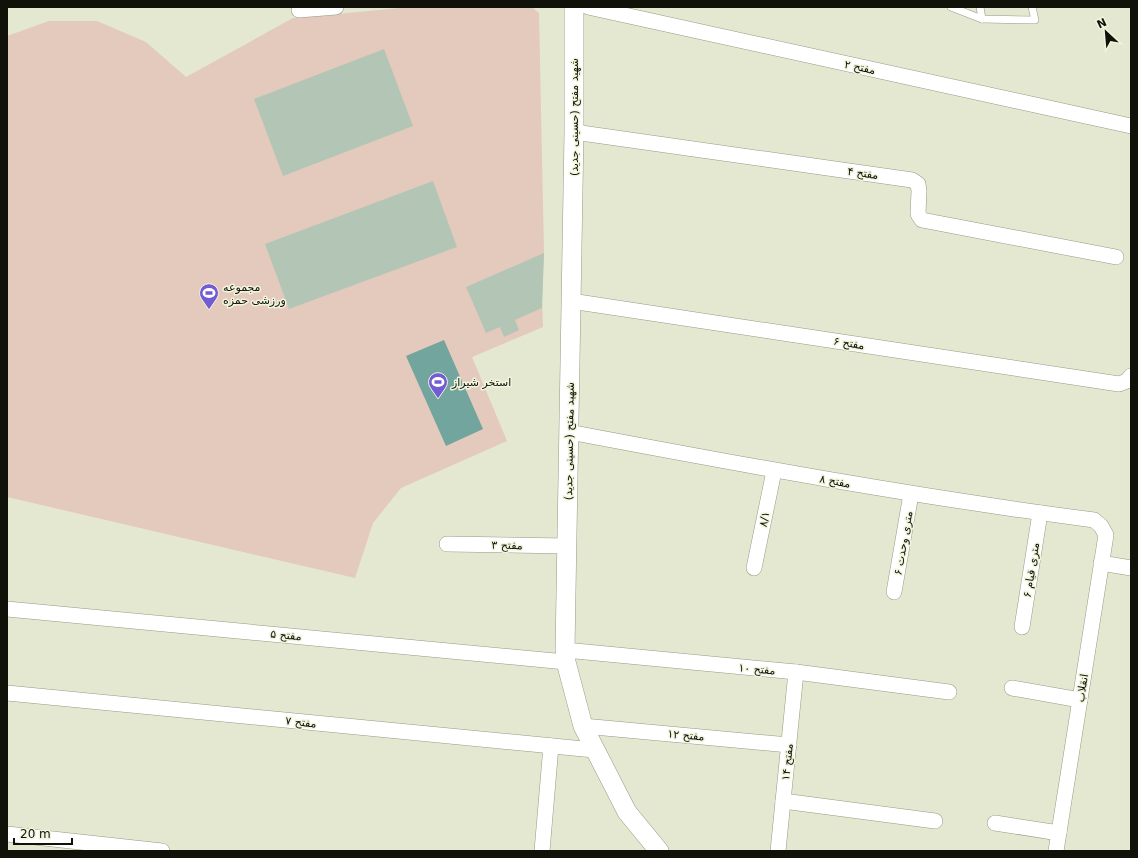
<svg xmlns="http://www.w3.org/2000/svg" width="1138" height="858" viewBox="0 0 1138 858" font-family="'DejaVu Sans','Noto Sans Arabic',sans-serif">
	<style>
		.green { fill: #e4c9bd }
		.water { fill: #71a59d }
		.building { fill: #b3c6b5 }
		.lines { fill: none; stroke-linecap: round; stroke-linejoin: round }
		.service-casing { stroke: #969a84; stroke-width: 8 }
		.minor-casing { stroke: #969a84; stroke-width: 16 }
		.tertiary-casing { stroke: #969a84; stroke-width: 20 }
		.service { stroke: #fff; stroke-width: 7 }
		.minor { stroke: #fff; stroke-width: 15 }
		.tertiary { stroke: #fff; stroke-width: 19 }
		.labels { text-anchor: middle; stroke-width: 3; stroke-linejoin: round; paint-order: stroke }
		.street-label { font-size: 11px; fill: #101109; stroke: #f1f5dd }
		.poi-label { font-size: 11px; fill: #101109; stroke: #f1f5dd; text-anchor: start }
	</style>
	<rect width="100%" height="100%" fill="#e4e8d0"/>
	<path class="green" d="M411 7H532L539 13 544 253 542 300 543 327 472 357 507 441 401 488 373 523 355 578 7 497V36L49 21H97L146 42 186 77 293 18Z"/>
	<path class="water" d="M444 340 483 429 446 446 406 356Z"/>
	<g class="building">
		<path d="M384 49 413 126 283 176 254 99Z"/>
		<path d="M433 181 457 247 289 309 265 244Z"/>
		<path d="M544 253 542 308 515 320 519 330 504 337 500 327 486 333 466 287Z"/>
	</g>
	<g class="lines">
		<defs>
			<g id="service">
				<path d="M951 7 982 19"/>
				<path d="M980 7 982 19 1035 20 1032 7"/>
			</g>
			<g id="minor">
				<path d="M588 7 1131 126"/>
				<path d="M299 10 336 7"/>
				<path d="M574 132 912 180 918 184 919 191 918 214 922 220 1116 257"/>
				<path d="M571 301 1119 384 1127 381 1131 376"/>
				<path d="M569 432C743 465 917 497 1094 520L1101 526 1106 535 1056 851"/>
				<path d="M447 544 567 546"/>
				<path d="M1101 563 1131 568"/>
				<path d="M754 568 774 471"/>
				<path d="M894 592 911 494"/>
				<path d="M7 609 566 662"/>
				<path d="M1022 627 1040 513"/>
				<path d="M565 650 796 672 949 692"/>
				<path d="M1012 688 1080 700"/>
				<path d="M7 693 594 750"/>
				<path d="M583 726 789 745"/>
				<path d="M783 801 935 821"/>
				<path d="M995 823 1059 833"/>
				<path d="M7 834 162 851"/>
				<path d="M542 851 551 746"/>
				<path d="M778 851 796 672"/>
			</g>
			<path id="tertiary" d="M574 7V132L565 650 566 662 583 726 627 812 659 851"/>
		</defs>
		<use href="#service" class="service-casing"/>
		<use href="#minor" class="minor-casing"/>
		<use href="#tertiary" class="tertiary-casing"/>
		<use href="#service" class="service"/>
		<use href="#minor" class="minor"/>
		<use href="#tertiary" class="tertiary"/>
	</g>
	<defs>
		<symbol id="stadium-pin" viewBox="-11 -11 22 30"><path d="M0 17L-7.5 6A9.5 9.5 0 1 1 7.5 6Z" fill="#725bd5" stroke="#f1f5dd"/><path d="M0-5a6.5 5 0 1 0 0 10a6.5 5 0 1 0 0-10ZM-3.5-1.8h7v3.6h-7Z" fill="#fff"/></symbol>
	</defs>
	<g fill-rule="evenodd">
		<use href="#stadium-pin" x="198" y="282" width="22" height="30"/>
		<use href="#stadium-pin" x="427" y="371" width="22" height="30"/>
	</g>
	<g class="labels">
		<g class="street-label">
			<text transform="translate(860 67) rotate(12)" y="4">مفتح ۲</text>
			<text transform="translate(574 117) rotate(-90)" y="4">شهید مفتح (حسینی جدید)</text>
			<text transform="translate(863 173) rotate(8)" y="4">مفتح ۴</text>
			<text transform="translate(849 343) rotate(9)" y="4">مفتح ۶</text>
			<text transform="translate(569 441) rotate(-89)" y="4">شهید مفتح (حسینی جدید)</text>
			<text transform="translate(835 481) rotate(10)" y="4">مفتح ۸</text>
			<text transform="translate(764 519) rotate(-79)" y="4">۸/۱</text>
			<text transform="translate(903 543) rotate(-80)" y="4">۶ متری وحدت</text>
			<text transform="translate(507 545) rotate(1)" y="4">مفتح ۳</text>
			<text transform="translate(1031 570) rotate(-81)" y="4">۶ متری قیام</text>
			<text transform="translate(286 635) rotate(5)" y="4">مفتح ۵</text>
			<text transform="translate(757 669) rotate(5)" y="4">مفتح ۱۰</text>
			<text transform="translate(1082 688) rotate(-81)" y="4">انقلاب</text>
			<text transform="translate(301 722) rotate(6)" y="4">مفتح ۷</text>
			<text transform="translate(686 735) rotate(5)" y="4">مفتح ۱۲</text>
			<text transform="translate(787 762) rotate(-84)" y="4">مفتح ۱۴</text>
		</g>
		<g class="poi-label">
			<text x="223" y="291">مجموعه<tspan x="223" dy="13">ورزشی حمزه</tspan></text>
			<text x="452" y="386">استخر شیراز</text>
		</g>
	</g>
	<rect width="1138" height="858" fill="none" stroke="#101109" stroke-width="16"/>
	<g transform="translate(1106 32) rotate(334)" stroke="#f1f5dd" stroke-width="3" paint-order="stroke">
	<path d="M0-3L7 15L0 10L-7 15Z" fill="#101109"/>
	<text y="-6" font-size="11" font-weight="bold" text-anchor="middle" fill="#101109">N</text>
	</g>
	<path d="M14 838v6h58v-6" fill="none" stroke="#101109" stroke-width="2"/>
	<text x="20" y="838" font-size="12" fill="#101109" stroke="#f1f5dd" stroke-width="3" paint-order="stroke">20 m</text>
</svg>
